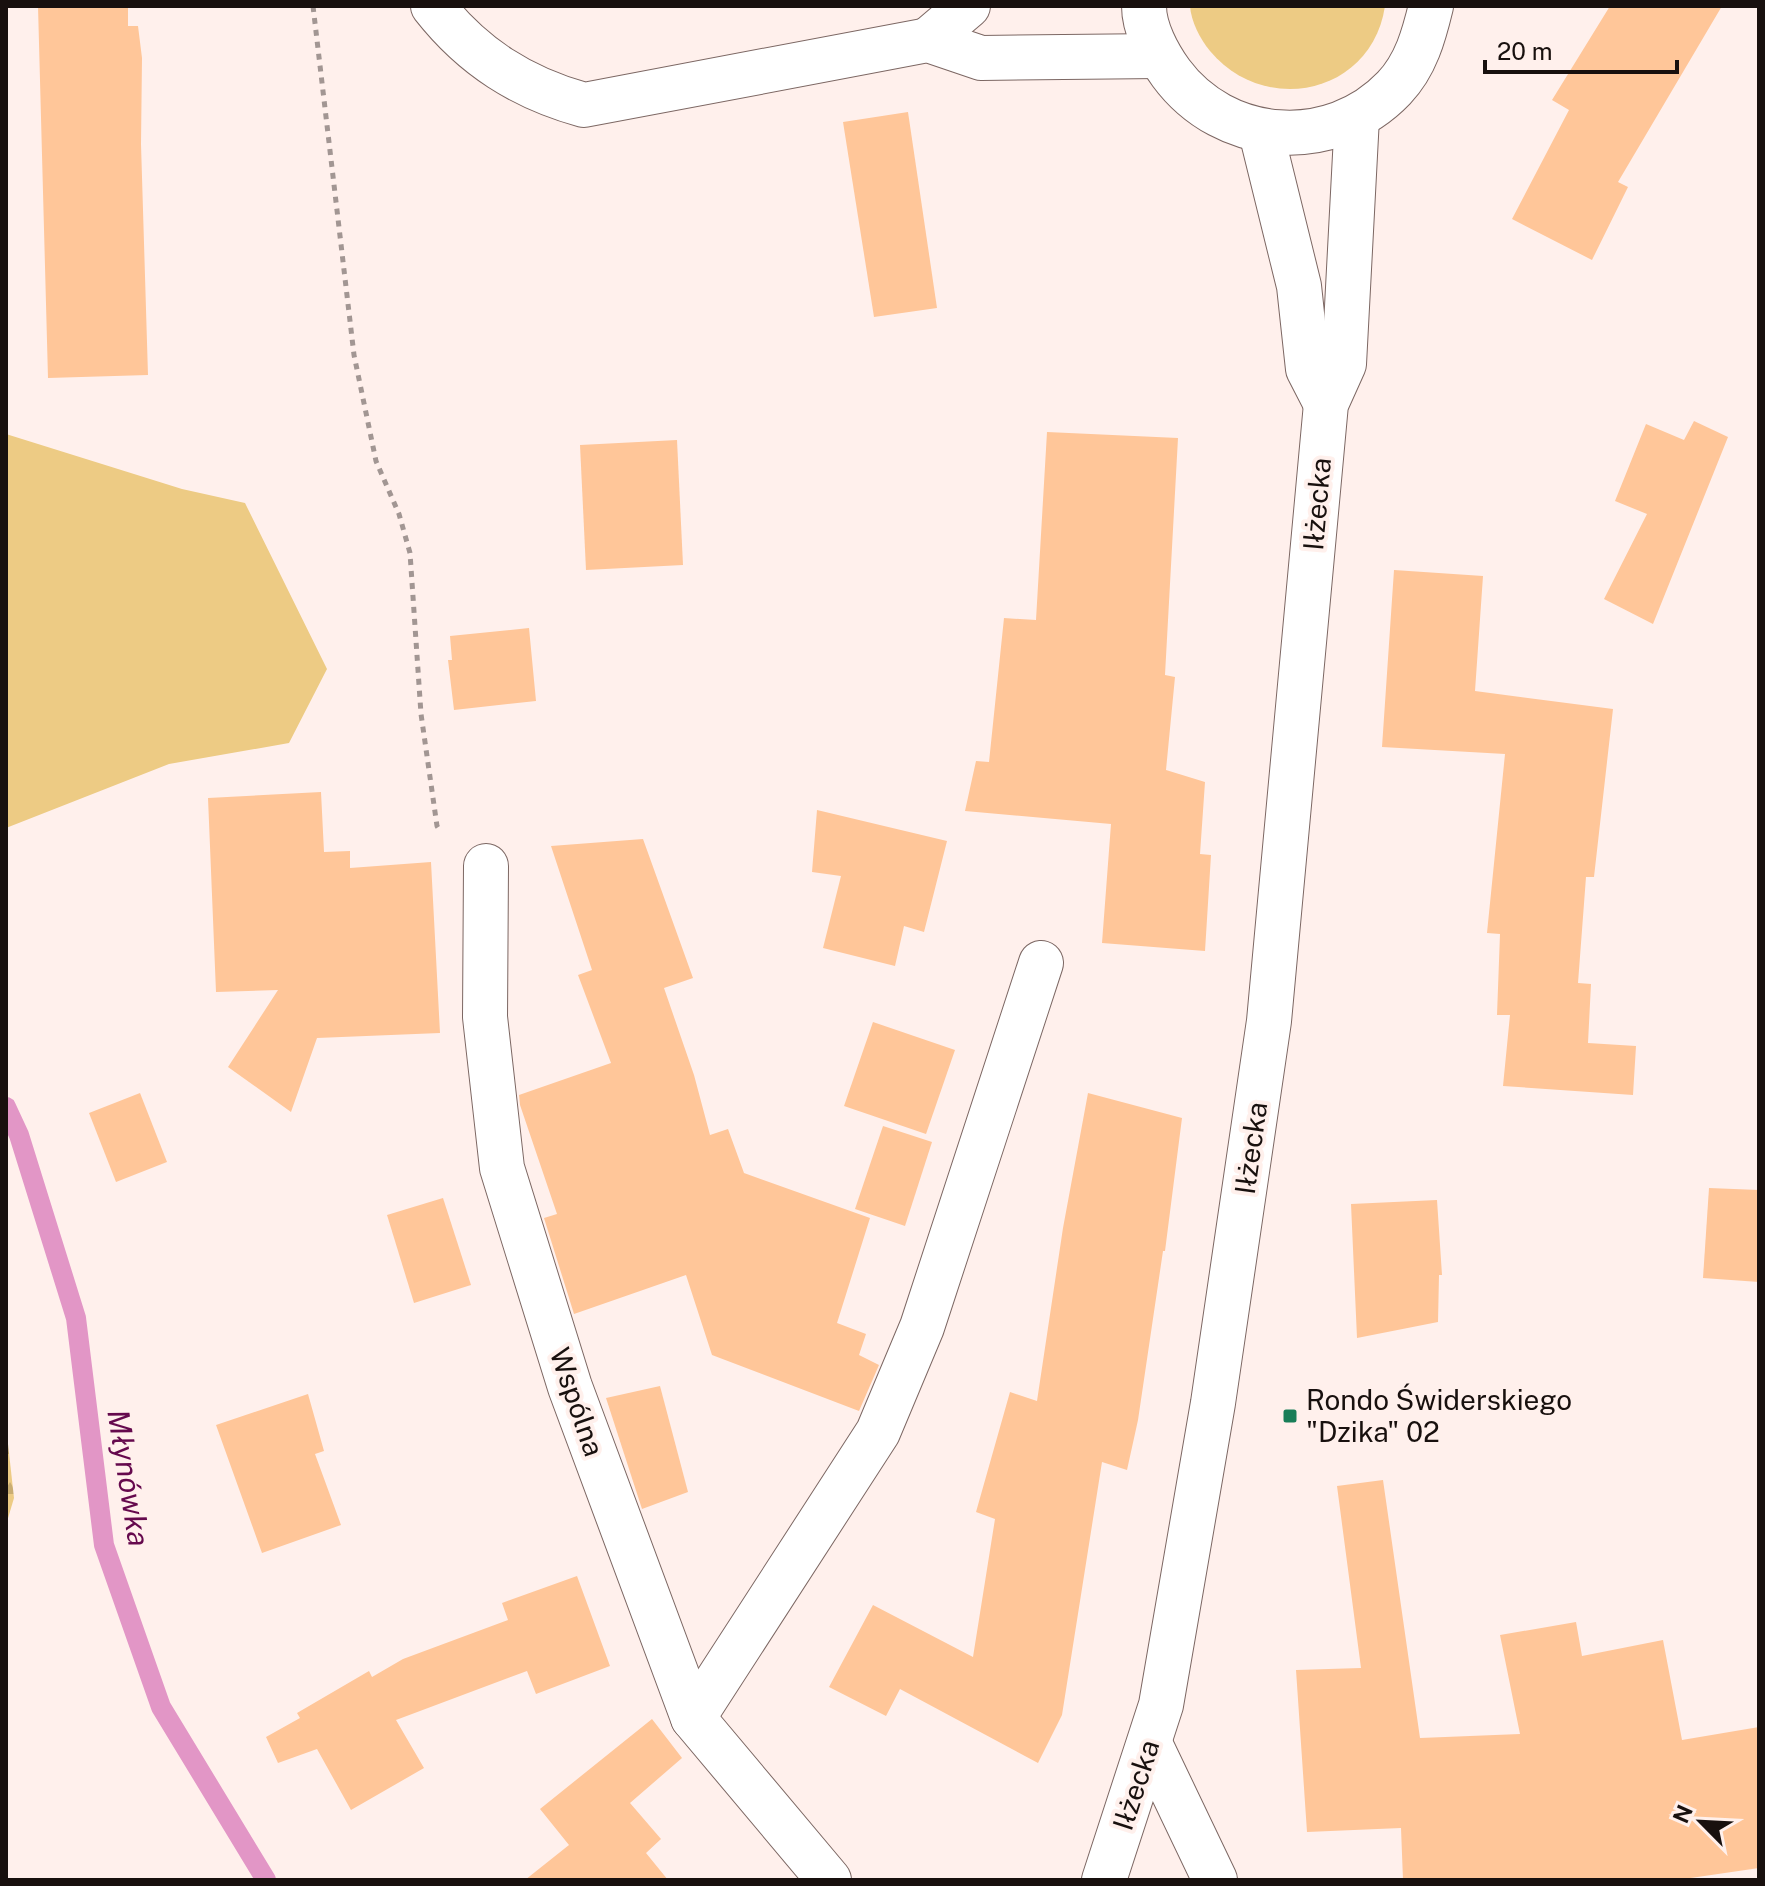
<svg xmlns="http://www.w3.org/2000/svg" width="1765" height="1886" viewBox="0 0 1765 1886" font-family="'Public Sans',sans-serif">
	<style>
		.green { fill: #edcb84 }
		.forest { fill: url(#forest-firs) }
		.lines { fill: none; stroke-linecap: round; stroke-linejoin: round }
		.stream { stroke: #e296c6; stroke-width: 20 }
		.building { fill: #ffc699 }
		.minor-casing { stroke: #7c6763; stroke-width: 46 }
		.major-casing { stroke: #7c6763; stroke-width: 46 }
		.path { stroke: #a29693; stroke-width: 5; stroke-dasharray: 6 6; stroke-linecap: butt }
		.minor { stroke: #fff; stroke-width: 44 }
		.major { stroke: #fff; stroke-width: 44 }
		.poi-dot { fill: #197e58; stroke: #fff0ec; stroke-width: 3 }
		.labels { text-anchor: middle; stroke-width: 8; stroke-linejoin: round; paint-order: stroke }
		.street-label { font-size: 28px; fill: #18100e; stroke: #fff0ec }
		.poi-label { font-size: 28px; fill: #18100e; stroke: #fff0ec; text-anchor: start }
		.water-label { font-size: 30px; font-style: italic; fill: #65094d; stroke: #fff0ec }
	</style>
	<defs>
		<pattern id="forest-firs" width="22" height="20" patternUnits="userSpaceOnUse" patternTransform="scale(2)"><rect width="22" height="20" fill="#edcb84"/><path d="M5 1l3.5 6h-7zM16 11l3.5 6h-7z" fill="#caad71"/></pattern>
	</defs>
	<rect width="100%" height="100%" fill="#fff0ec"/>
	<g class="green">
		<path d="M1190 6H1385C1372 94 1265 117 1210 51 1200 39 1191 21 1190 6Z"/>
		<path d="M6 434 182 489 245 503 327 669 289 743 169 764 6 828Z"/>
	</g>
	<path class="forest" d="M6 1426 14 1498 6 1525Z"/>
	<g class="lines">
		<path class="stream" d="M6 1107 19 1135 76 1318 104 1545 161 1707 266 1880"/>
	</g>
	<g class="building">
		<path d="M38 6H128V26H138L142 58 141 144 148 375 48 378Z"/>
		<path d="M1610 6H1722L1618 182 1628 187 1592 260 1512 219 1569 110 1552 100Z"/>
		<path d="M908 112 937 308 874 317 843 122Z"/>
		<path d="M1694 421 1728 437 1653 624 1604 599 1647 514 1615 501 1646 424 1684 440Z"/>
		<path d="M1047 432 1178 438 1165 675 1175 677 1166 770 1205 782 1200 854 1211 855 1205 951 1102 943 1111 824 965 811 976 761 989 762 1004 618 1036 620Z"/>
		<path d="M677 440 683 565 586 570 580 445Z"/>
		<path d="M1394 570 1483 576 1475 691 1613 709 1594 877H1586L1578 983 1591 984 1588 1043 1636 1046 1633 1095 1503 1086 1510 1015H1497L1500 934 1487 933 1505 754 1382 747Z"/>
		<path d="M529 628 536 701 454 710 448 660H452L450 636Z"/>
		<path d="M321 792 324 852 350 851V868L431 862 440 1033 317 1038 291 1112 228 1067 278 990 216 992 208 798Z"/>
		<path d="M817 810 947 841 924 932 904 926 895 966 823 948 841 876 812 872Z"/>
		<path d="M643 839 693 978 664 988 694 1075 710 1135 728 1129 744 1173 870 1218 837 1323 866 1334 859 1355 879 1365 859 1411 712 1355 686 1275 574 1314 544 1218 557 1214 520 1105 519 1095 611 1063 578 975 592 970 551 846Z"/>
		<path d="M873 1022 955 1050 926 1134 844 1106Z"/>
		<path d="M140 1093 167 1162 116 1182 89 1113Z"/>
		<path d="M1088 1093 1182 1118 1165 1251H1163L1138 1420 1127 1470 1102 1462 1062 1715 1038 1763 900 1689 886 1716 829 1687 873 1605 973 1657 995 1519 976 1512 1010 1392 1037 1401 1063 1228Z"/>
		<path d="M883 1126 932 1142 905 1226 855 1209Z"/>
		<path d="M1709 1188 1759 1190V1282L1703 1278Z"/>
		<path d="M443 1198 471 1285 414 1303 387 1215Z"/>
		<path d="M1437 1200 1442 1275H1439L1438 1322 1357 1338 1351 1204Z"/>
		<path d="M660 1386 688 1492 642 1509 606 1398Z"/>
		<path d="M308 1394 324 1451 315 1454 341 1525 262 1553 216 1425Z"/>
		<path d="M1383 1480 1420 1738 1520 1734 1500 1635 1576 1622 1582 1656 1663 1640 1682 1740 1759 1727V1868L1677 1880H1403L1401 1828 1307 1832 1296 1670 1361 1668 1337 1486Z"/>
		<path d="M577 1576 610 1666 536 1694 527 1671 396 1720 424 1768 351 1810 317 1749 278 1763 266 1737 300 1718 297 1713 369 1671 372 1677 403 1659 508 1620 502 1603Z"/>
		<path d="M652 1719 682 1758 630 1803 661 1839 646 1853 668 1880H525L569 1845 540 1809Z"/>
	</g>
	<g class="lines">
		<defs>
			<g id="minor">
				<path d="M433 6C473 57 522 88 584 105L928 40 981 58 1159 56"/>
				<path d="M928 40 968 6"/>
				<path d="M486 866 485 1017 502 1168 570 1387 693 1718 829 1880"/>
				<path d="M693 1718 878 1432 922 1327 1041 963"/>
				<path d="M1150 1744 1215 1880"/>
			</g>
			<g id="major">
				<path d="M1144 6C1144 29 1158 55 1171 73 1224 145 1331 154 1394 88 1416 65 1424 35 1431 6"/>
				<path d="M1261 132 1299 286 1308 369 1326 404"/>
				<path d="M1104 1880 1161 1705 1213 1403 1269 1021 1326 404 1344 364 1357 117"/>
			</g>
		</defs>
		<use href="#minor" class="minor-casing"/>
		<use href="#major" class="major-casing"/>
		<path class="path" d="M313 6 354 355 376 461 399 514 410 553 421 714 437 826 441 832"/>
		<use href="#minor" class="minor"/>
		<use href="#major" class="major"/>
	</g>
	<rect class="poi-dot" x="1282" y="1408" width="16" height="16" rx="4"/>
	<g class="labels">
		<g class="street-label">
			<text transform="translate(1317 504) rotate(-85)" y="10">Iłżecka</text>
			<text transform="translate(1251 1148) rotate(-82)" y="10">Iłżecka</text>
			<text transform="translate(577 1402) rotate(71)" y="10">Wspólna</text>
			<text transform="translate(1136 1785) rotate(-72)" y="10">Iłżecka</text>
		</g>
		<g class="poi-label">
			<text x="1306" y="1410">Rondo Świderskiego<tspan x="1306" dy="32">"Dzika" 02</tspan></text>
		</g>
		<g class="water-label">
			<text transform="translate(128 1478) rotate(81)" y="10">Młynówka</text>
		</g>
	</g>
	<rect width="1765" height="1886" fill="none" stroke="#18100e" stroke-width="16"/>
	<g transform="translate(1701 1822) rotate(294)" stroke="#fff0ec" stroke-width="6" paint-order="stroke">
	<path d="M0-6L14 30L0 20L-14 30Z" fill="#18100e"/>
	<text y="-12" font-size="22" font-weight="bold" text-anchor="middle" fill="#18100e">N</text>
	</g>
	<path d="M1485 60v12h192v-12" fill="none" stroke="#18100e" stroke-width="4"/>
	<text x="1497" y="60" font-size="24" fill="#18100e" stroke="#fff0ec" stroke-width="6" paint-order="stroke">20 m</text>
</svg>
